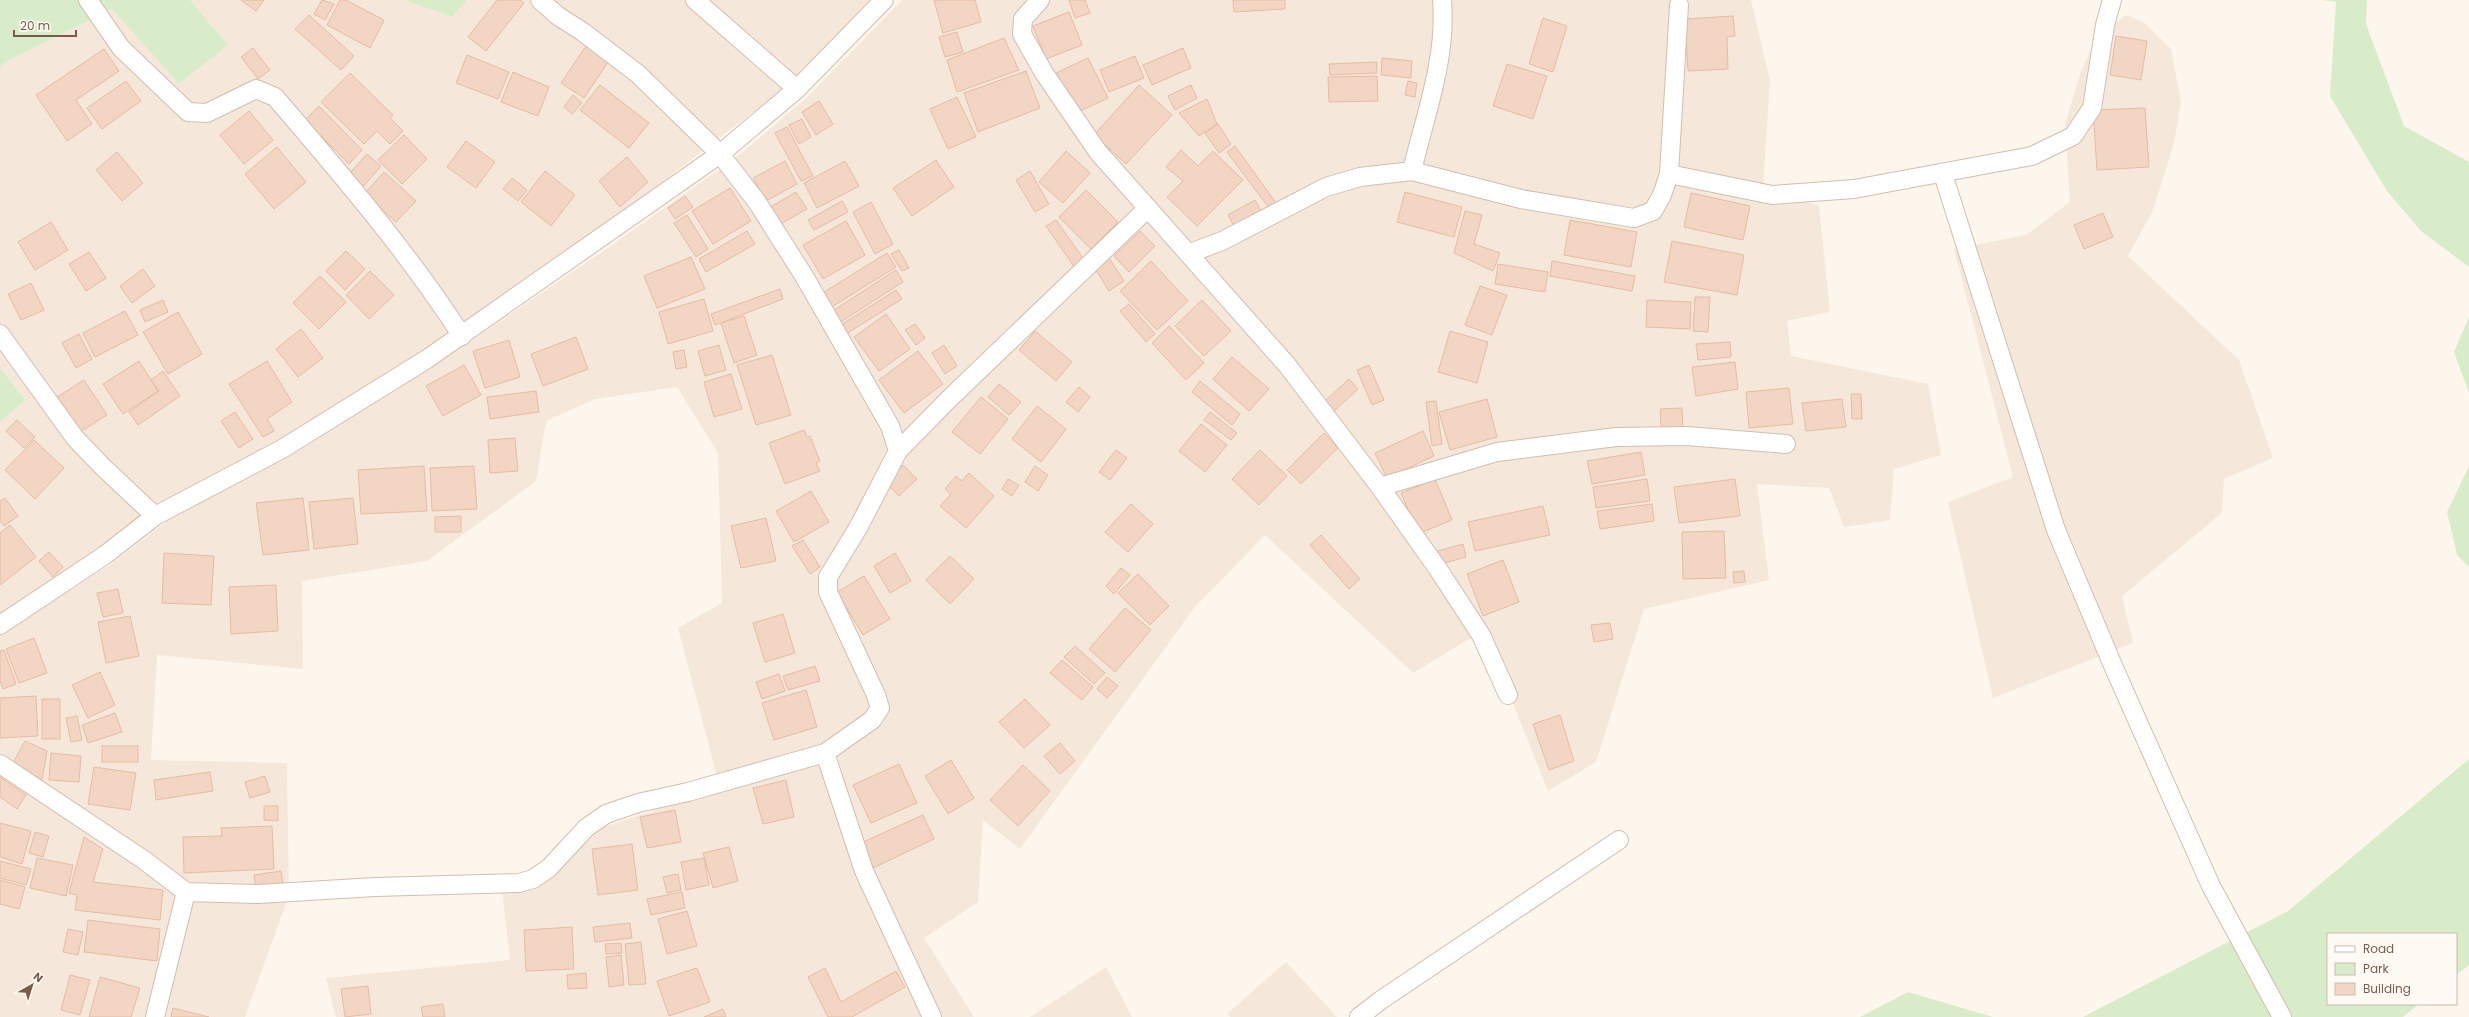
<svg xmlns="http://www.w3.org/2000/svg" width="2469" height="1017" viewBox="0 0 2469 1017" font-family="Poppins,sans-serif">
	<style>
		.residential { fill: #f5e8da }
		.green { fill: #d8ecc9 }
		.building { fill: #f3d5c3; stroke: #e6bba3 }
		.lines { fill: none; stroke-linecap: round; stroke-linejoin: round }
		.minor-casing { stroke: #d1beb0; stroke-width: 20 }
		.minor { stroke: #fff; stroke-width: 18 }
	</style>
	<rect width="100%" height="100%" fill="#fdf6ec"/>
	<g class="residential">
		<path d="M190 0H404L452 17 467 0H872L785 88 629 207 529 275 423 351 277 441 150 508 99 547 0 614V422L25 400 0 368V67L5 62 112 9 179 84 228 45Z"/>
		<path d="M902 0H1751L1770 81 1763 189 1819 206 1830 312 1787 321 1791 356 1928 384 1941 455 1894 469 1890 520 1844 527 1829 488 1757 484 1769 580 1644 609 1596 762 1548 791 1484 630 1413 673 1265 535 1194 608 1020 849 983 820 978 902 924 938 974 1017H336L326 978 510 960 502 889 537 886 602 828 720 788 678 628 722 603 718 453 677 387 595 399 546 421 536 481 427 561 302 581 303 669 157 655 151 760 287 763 289 895 245 1017H0V635L110 565 167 521 290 456 434 366 602 252 738 156 805 99Z"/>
		<path d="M2126 15 2145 23 2171 49 2181 102 2174 143 2153 210 2128 256 2239 360 2273 458 2224 479 2222 513 2122 596 2133 643 1993 698 1948 502 2013 477 1954 249 2026 235 2070 202 2065 124 2081 71 2097 37Z"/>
		<path d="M1286 962 1337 1017H1230L1228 1013Z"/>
		<path d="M1106 967 1132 1017H1030Z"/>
	</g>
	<g class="green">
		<path d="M0 0H190L228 45 179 84 112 9 5 62 0 67Z"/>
		<path d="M404 0H467L452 17Z"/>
		<path d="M2322 0H2367L2366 24 2404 126 2469 162V267L2421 231 2387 191 2330 96 2336 2Z"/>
		<path d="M2469 317V393L2454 352Z"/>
		<path d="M0 368 25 400 0 422Z"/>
		<path d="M2469 466V567L2457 555 2447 512Z"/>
		<path d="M2469 759V965L2456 975V934H2328V1004H2419L2403 1017H2083L2288 911Z"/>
		<path d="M1908 992 1993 1017H1860Z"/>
	</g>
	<g class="building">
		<path d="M241 0H264L256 11Z"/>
		<path d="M322 0 334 4 325 20 314 14Z"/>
		<path d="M340 0H346L384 20 370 48 327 25Z"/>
		<path d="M497 0H520L524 3 486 51 468 37Z"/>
		<path d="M934 0H975L981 22 943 33Z"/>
		<path d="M1069 0H1085L1090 13 1075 18Z"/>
		<path d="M1233 0H1285V9L1234 12Z"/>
		<path d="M1069 12 1082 45 1046 59 1033 26Z"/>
		<path d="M309 15 354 56 341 70 295 29Z"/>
		<path d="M1733 16 1735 36 1727 37 1728 69 1688 71 1685 19Z"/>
		<path d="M1543 18 1567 26 1553 72 1529 64Z"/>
		<path d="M957 32 963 52 945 57 939 37Z"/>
		<path d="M2116 36 2147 41 2141 80 2110 75Z"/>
		<path d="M1004 38 1019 70 957 92 947 60Z"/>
		<path d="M586 46 608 62 584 98 561 83Z"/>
		<path d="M253 48 270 70 258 79 241 57Z"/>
		<path d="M1183 48 1191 68 1152 85 1143 65Z"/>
		<path d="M104 49 119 71 76 100 92 124 67 141 36 95Z"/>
		<path d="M467 55 509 72 498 99 456 83Z"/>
		<path d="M1135 56 1144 78 1109 92 1100 70Z"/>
		<path d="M1088 58 1108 98 1076 113 1056 73Z"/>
		<path d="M1382 58 1412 61 1411 78 1381 75Z"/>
		<path d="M1377 62V73L1330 75 1329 64Z"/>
		<path d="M1507 64 1547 76 1533 119 1493 106Z"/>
		<path d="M1026 71 1040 108 978 132 964 93Z"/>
		<path d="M513 72 549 87 538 116 501 102Z"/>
		<path d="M350 73 393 115 390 118 403 131 390 144 377 131 364 144 321 102Z"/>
		<path d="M1377 76 1378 101 1329 102 1328 77Z"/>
		<path d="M126 81 141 101 102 129 87 108Z"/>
		<path d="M1408 81 1417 83 1415 97 1405 95Z"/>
		<path d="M600 85 649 123 629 148 580 110Z"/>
		<path d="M1139 85 1172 115 1126 164 1094 135Z"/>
		<path d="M1191 85 1197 98 1175 110 1168 96Z"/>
		<path d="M573 95 582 103 572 114 564 107Z"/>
		<path d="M957 97 976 137 948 149 930 109Z"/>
		<path d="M1207 99 1217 124 1199 136 1179 113Z"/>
		<path d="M819 101 833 124 816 135 802 112Z"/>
		<path d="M319 106 362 150 349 164 305 120Z"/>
		<path d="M2145 108 2149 167 2097 170 2093 110Z"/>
		<path d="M249 111 273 140 244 164 220 135Z"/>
		<path d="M802 119 811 137 799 144 789 125Z"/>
		<path d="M1218 124 1231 144 1219 153 1205 133Z"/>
		<path d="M787 127 813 176 801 181 775 133Z"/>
		<path d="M404 135 427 159 402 184 378 160Z"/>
		<path d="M466 141 495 162 476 188 447 167Z"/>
		<path d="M1235 146 1279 207 1272 212 1227 152Z"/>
		<path d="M277 147 306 182 274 209 245 174Z"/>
		<path d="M1181 150 1198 166 1213 151 1243 180 1197 226 1167 197 1183 181 1166 167Z"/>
		<path d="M1066 151 1090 173 1063 203 1039 182Z"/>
		<path d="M117 152 143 183 122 201 96 170Z"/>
		<path d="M367 154 381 166 361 189 347 176Z"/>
		<path d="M627 157 648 182 620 207 599 181Z"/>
		<path d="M936 160 954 187 912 216 893 188Z"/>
		<path d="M785 161 797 184 766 201 753 178Z"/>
		<path d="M845 161 859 186 817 208 804 183Z"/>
		<path d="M545 171 575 195 551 226 521 202Z"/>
		<path d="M1030 171 1049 204 1035 212 1016 180Z"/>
		<path d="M384 172 416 201 396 222 364 194Z"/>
		<path d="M512 178 527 190 518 201 503 189Z"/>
		<path d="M730 188 751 221 713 244 692 211Z"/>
		<path d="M1086 190 1118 222 1091 249 1059 217Z"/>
		<path d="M796 192 807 209 777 226 767 209Z"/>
		<path d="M1405 192 1462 207 1454 237 1397 222Z"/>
		<path d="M1691 193 1750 206 1743 240 1684 227Z"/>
		<path d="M685 196 693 207 675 219 668 208Z"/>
		<path d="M1255 200 1262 213 1235 228 1228 215Z"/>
		<path d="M842 201 848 212 814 230 808 220Z"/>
		<path d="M871 202 893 244 875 254 853 212Z"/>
		<path d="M1465 211 1482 215 1474 244 1500 253 1493 271 1454 253Z"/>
		<path d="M2103 213 2113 237 2084 249 2074 225Z"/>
		<path d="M687 215 708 249 696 257 674 223Z"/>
		<path d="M1056 220 1085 261 1075 268 1046 226Z"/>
		<path d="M1570 220 1637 232 1631 267 1564 255Z"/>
		<path d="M846 221 865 255 823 279 803 245Z"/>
		<path d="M51 222 68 250 35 270 18 242Z"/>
		<path d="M747 231 755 244 706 272 699 259Z"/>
		<path d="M1140 231 1155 246 1129 272 1114 256Z"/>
		<path d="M1672 241 1744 255 1737 295 1664 282Z"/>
		<path d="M899 250 909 268 902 271 891 254Z"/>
		<path d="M346 251 365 269 345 290 326 271Z"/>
		<path d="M89 252 106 278 86 291 69 264Z"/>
		<path d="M887 253 896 267 830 308 821 294Z"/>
		<path d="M1107 255 1124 281 1109 291 1092 264Z"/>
		<path d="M691 257 705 289 657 308 644 276Z"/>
		<path d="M1151 261 1188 301 1157 330 1120 291Z"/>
		<path d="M1552 261 1635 276 1632 291 1550 276Z"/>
		<path d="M1498 264 1548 272 1545 292 1495 284Z"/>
		<path d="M143 269 155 286 132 303 120 286Z"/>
		<path d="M896 270 903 282 839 323 831 312Z"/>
		<path d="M370 271 394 295 369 319 346 295Z"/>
		<path d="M320 276 346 302 319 329 293 303Z"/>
		<path d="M31 283 44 310 21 320 8 294Z"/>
		<path d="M1480 286 1507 295 1492 335 1465 325Z"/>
		<path d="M780 289 783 299 715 325 711 314Z"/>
		<path d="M896 290 902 299 846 334 841 325Z"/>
		<path d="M1695 297H1710L1708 332 1693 331Z"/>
		<path d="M704 299 713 331 668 344 659 312Z"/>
		<path d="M163 300 168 312 145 322 140 310Z"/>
		<path d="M1202 300 1231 331 1204 356 1175 326Z"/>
		<path d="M1647 300 1691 302 1690 329 1646 327Z"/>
		<path d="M1129 304 1155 334 1146 342 1120 311Z"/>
		<path d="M125 311 138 335 95 357 83 333Z"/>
		<path d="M178 312 202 354 168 374 143 332Z"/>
		<path d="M886 314 910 349 879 371 854 337Z"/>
		<path d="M744 316 757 355 734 363 721 323Z"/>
		<path d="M915 324 925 338 916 345 905 330Z"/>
		<path d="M1169 326 1204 363 1186 380 1152 343Z"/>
		<path d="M301 329 323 358 298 377 276 349Z"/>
		<path d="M1035 331 1072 362 1056 381 1019 350Z"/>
		<path d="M1450 331 1488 342 1477 383 1438 372Z"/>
		<path d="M79 334 92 359 76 368 62 343Z"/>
		<path d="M576 337 588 369 543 386 531 354Z"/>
		<path d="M509 340 520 377 485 388 473 351Z"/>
		<path d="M1730 342 1731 357 1698 360 1696 344Z"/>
		<path d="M719 345 726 370 705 376 698 351Z"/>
		<path d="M944 345 957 366 945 374 932 353Z"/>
		<path d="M684 350 687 367 676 369 673 352Z"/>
		<path d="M918 351 943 384 904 413 879 380Z"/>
		<path d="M772 355 791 415 756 425 737 365Z"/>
		<path d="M1232 357 1269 389 1249 411 1213 379Z"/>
		<path d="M139 361 158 391 123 414 103 384Z"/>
		<path d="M267 361 292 402 267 419 274 431 263 437 229 384Z"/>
		<path d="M1735 362 1738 389 1696 396 1692 367Z"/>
		<path d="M464 365 481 395 443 416 426 386Z"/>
		<path d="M1369 365 1384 400 1372 405 1357 370Z"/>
		<path d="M163 371 180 396 138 425 129 412 159 391 151 380Z"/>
		<path d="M731 374 742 409 714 417 704 382Z"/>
		<path d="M1349 379 1358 389 1333 412 1324 402Z"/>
		<path d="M84 380 107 415 80 432 57 397Z"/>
		<path d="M1200 381 1240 414 1232 425 1192 392Z"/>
		<path d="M999 384 1021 402 1009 415 988 397Z"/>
		<path d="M1079 387 1090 397 1078 412 1066 402Z"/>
		<path d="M1789 388 1793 424 1749 428 1746 392Z"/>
		<path d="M536 391 539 412 490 419 487 397Z"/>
		<path d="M1851 394H1861L1862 419H1852Z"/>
		<path d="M981 397 1008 419 980 454 952 432Z"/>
		<path d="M1487 399 1497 437 1450 450 1439 412Z"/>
		<path d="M1842 399 1846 427 1806 431 1802 403Z"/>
		<path d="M1436 401 1442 444 1432 446 1426 402Z"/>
		<path d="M1037 406 1066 429 1041 462 1012 439Z"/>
		<path d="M1682 408 1683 428 1661 429 1660 409Z"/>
		<path d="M235 412 253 439 239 448 221 421Z"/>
		<path d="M1210 412 1237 433 1231 440 1204 420Z"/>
		<path d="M17 420 35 437 24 448 6 431Z"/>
		<path d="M1201 424 1227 445 1205 472 1179 451Z"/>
		<path d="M804 430 807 437 810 436 820 461 816 463 820 471 785 484 769 443Z"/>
		<path d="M1423 431 1434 456 1387 478 1375 453Z"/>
		<path d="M1324 433 1338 448 1301 484 1287 470Z"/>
		<path d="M515 438 518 471 490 473 488 440Z"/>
		<path d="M34 440 64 468 35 499 5 470Z"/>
		<path d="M1116 450 1127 458 1110 480 1099 472Z"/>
		<path d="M1260 450 1287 476 1259 505 1232 479Z"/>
		<path d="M1641 452 1645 475 1592 484 1587 461Z"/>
		<path d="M903 465 917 479 899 496 886 483Z"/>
		<path d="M424 466 427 511 361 514 358 470Z"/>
		<path d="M474 466 477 509 432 511 430 468Z"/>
		<path d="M1035 466 1048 475 1038 491 1025 482Z"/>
		<path d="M969 473 994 496 966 528 940 506 951 494 945 489 956 476 962 481Z"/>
		<path d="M1008 479 1019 485 1012 496 1002 489Z"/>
		<path d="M1435 479 1452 520 1418 534 1401 493Z"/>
		<path d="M1647 479 1650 501 1596 508 1593 487Z"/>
		<path d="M1735 479 1740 516 1679 523 1674 487Z"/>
		<path d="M811 491 829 522 794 542 776 511Z"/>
		<path d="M5 498 18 516 4 526 0 521V501Z"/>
		<path d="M303 498 309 550 263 555 256 503Z"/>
		<path d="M353 498 358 544 314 549 309 502Z"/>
		<path d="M1131 504 1153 524 1128 552 1105 532Z"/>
		<path d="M1652 504 1654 521 1600 529 1597 511Z"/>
		<path d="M1543 506 1550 535 1475 551 1468 522Z"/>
		<path d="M461 516V532H435V517Z"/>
		<path d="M766 518 776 561 741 568 731 526Z"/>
		<path d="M10 525 36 557 0 585V533Z"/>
		<path d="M1724 531 1726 578 1683 579 1682 532Z"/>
		<path d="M1321 535 1360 579 1349 589 1310 545Z"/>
		<path d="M803 540 820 567 810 574 792 546Z"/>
		<path d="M1463 544 1466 557 1438 565 1434 552Z"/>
		<path d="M49 552 63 567 53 577 39 561Z"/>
		<path d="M164 553 214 556 211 605 162 603Z"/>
		<path d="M895 553 911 581 890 593 874 566Z"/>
		<path d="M950 556 974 579 950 604 926 580Z"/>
		<path d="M1503 560 1519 602 1483 616 1467 574Z"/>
		<path d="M1121 568 1130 575 1114 594 1106 586Z"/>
		<path d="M1744 571 1745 582 1734 583 1733 572Z"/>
		<path d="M1138 574 1169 606 1150 625 1118 593Z"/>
		<path d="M864 576 890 619 863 635 837 592Z"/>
		<path d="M276 585 278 631 231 634 229 587Z"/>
		<path d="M118 589 123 613 103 617 97 593Z"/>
		<path d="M1125 608 1151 630 1115 672 1089 649Z"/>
		<path d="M783 614 795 653 765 662 753 623Z"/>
		<path d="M130 616 139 656 106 663 98 622Z"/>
		<path d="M1610 623 1613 639 1594 642 1591 625Z"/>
		<path d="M34 638 47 673 19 683 6 649Z"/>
		<path d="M1075 646 1105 673 1094 684 1064 657Z"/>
		<path d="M4 650 16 684 3 689 0 681V651Z"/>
		<path d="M1062 660 1093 687 1082 700 1050 673Z"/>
		<path d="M815 666 820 681 788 690 783 676Z"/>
		<path d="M100 672 115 705 88 718 72 685Z"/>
		<path d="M779 674 785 691 762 699 756 682Z"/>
		<path d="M1107 677 1118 686 1107 698 1097 689Z"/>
		<path d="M806 690 817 727 774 740 762 703Z"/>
		<path d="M36 696 38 736 0 738V698Z"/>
		<rect x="42" y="699" width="18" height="40"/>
		<path d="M1025 699 1050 725 1024 748 999 722Z"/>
		<path d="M115 713 122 732 88 743 82 725Z"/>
		<path d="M1560 715 1574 761 1549 770 1533 724Z"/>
		<path d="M77 716 82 740 71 742 66 718Z"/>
		<path d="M25 741 47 751 42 780 13 763Z"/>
		<path d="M1060 743 1075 761 1060 774 1044 756Z"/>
		<rect x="102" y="746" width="36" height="16"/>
		<path d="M51 753 81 756 79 782 49 780Z"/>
		<path d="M951 760 974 798 948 814 925 776Z"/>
		<path d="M899 764 917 803 871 823 853 785Z"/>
		<path d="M1023 765 1050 791 1018 826 990 800Z"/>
		<path d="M94 767 136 773 130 810 88 804Z"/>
		<path d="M210 772 213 791 156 800 154 780Z"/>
		<path d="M265 776 270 792 250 798 245 782Z"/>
		<path d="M0 777 26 795 17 809 0 797Z"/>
		<path d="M786 780 794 817 763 824 753 788Z"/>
		<path d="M264 806H278V821L264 820Z"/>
		<path d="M675 810 681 842 647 848 640 817Z"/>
		<path d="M923 815 934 839 873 868 861 843Z"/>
		<path d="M0 823 31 831 22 864 0 857Z"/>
		<path d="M272 826 274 869 184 873 183 837 222 836 221 828Z"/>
		<path d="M35 832 49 836 43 857 29 853Z"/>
		<path d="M84 837 103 849 93 882 163 890 160 920 75 910 77 895 69 893Z"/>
		<path d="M632 844 638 890 598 895 592 849Z"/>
		<path d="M729 847 738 881 713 888 703 853Z"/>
		<path d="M37 858 73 865 66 896 30 888Z"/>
		<path d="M704 858 709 885 686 890 681 862Z"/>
		<path d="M0 861 31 869 26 885 0 878Z"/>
		<path d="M281 871 283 884 256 888 254 875Z"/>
		<path d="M678 874 681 890 667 893 663 877Z"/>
		<path d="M0 880 25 887 19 909 0 904Z"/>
		<path d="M682 892 685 908 651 915 647 899Z"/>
		<path d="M687 911 697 946 667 954 658 919Z"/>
		<path d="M88 920 160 929 157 961 84 952Z"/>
		<path d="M630 923 632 938 595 942 593 927Z"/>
		<path d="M572 927 574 969 526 971 524 930Z"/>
		<path d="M68 929 83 932 78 955 63 952Z"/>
		<path d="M641 942 646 984 629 985 625 944Z"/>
		<path d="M621 943 622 953 606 954 605 944Z"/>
		<path d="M621 955 624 985 609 987 606 957Z"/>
		<path d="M697 968 710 1002 669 1016 657 981Z"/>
		<path d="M825 968 841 1002 896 971 905 987 852 1017H828L808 977Z"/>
		<path d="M586 973 587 988 568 989 567 975Z"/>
		<path d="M70 975 90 980 80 1015 61 1010Z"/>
		<path d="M100 977 140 988 131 1017H89Z"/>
		<path d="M368 986 371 1014 345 1017 341 989Z"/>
		<path d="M443 1004 445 1017H423L421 1007Z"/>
		<path d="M173 1008 209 1017H171Z"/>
		<path d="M723 1009 726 1017H704Z"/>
	</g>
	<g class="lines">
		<defs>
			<g id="minor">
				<path d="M88 0 121 48 188 112 207 113 256 89 275 97C341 174 407 251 462 336"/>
				<path d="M695 0 797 89"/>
				<path d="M1040 0 1023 19 1022 34 1044 73 1098 152 1287 365 1380 487 1438 569 1481 635 1508 695"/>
				<path d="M1412 171 1521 199 1634 218 1653 211 1662 195 1669 174 1679 5"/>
				<path d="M1669 174 1772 195 1854 189 2032 156 2073 136 2092 108 2105 25 2112 0"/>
				<path d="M1943 174 2056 530 2114 668 2211 886 2282 1017"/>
				<path d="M1190 253 1222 241 1326 187 1360 177 1412 171C1425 115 1447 59 1442 0"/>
				<path d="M0 334 75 438 104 468 155 516"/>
				<path d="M898 451 949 399 1148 208"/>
				<path d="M1380 487 1497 452 1616 437 1687 436 1786 444"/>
				<path d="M0 625 105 555 155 516 282 449 427 359 720 154 797 89 884 0"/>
				<path d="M825 753 864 871 932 1017"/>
				<path d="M0 764 144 860 186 892 258 894 375 887 519 883 533 879 549 868 586 828 606 814 638 803 688 792 825 753 872 720 880 708 876 695 828 592V577L858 528 898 451 890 426 804 276 757 202 720 154 638 74 583 32 558 16 540 0"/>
				<path d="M155 1017 186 892"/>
				<path d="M1359 1017 1381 1000 1619 840"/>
			</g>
		</defs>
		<use href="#minor" class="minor-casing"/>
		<use href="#minor" class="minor"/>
	</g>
	<rect x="2327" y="933" width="130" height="72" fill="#fffaf3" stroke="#cabbb1"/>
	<rect x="2335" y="946" width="20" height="6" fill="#ffffff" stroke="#cabbb1"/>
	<text x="2363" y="953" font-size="12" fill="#7a5c4d">Road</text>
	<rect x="2335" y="963" width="20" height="12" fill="#d8ecc9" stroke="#cabbb1"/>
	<text x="2363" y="973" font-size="12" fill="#7a5c4d">Park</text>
	<rect x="2335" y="983" width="20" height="12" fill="#f3d5c3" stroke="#cabbb1"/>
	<text x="2363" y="993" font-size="12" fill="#7a5c4d">Building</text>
	<g transform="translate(32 985) rotate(39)" stroke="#fffaf3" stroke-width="3" paint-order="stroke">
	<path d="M0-3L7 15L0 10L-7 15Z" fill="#7a5c4d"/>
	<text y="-6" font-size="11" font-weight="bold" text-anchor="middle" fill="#7a5c4d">N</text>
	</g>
	<path d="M14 30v6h62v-6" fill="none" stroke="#7a5c4d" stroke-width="2"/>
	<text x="20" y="30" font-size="12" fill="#7a5c4d" stroke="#fffaf3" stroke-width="3" paint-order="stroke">20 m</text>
</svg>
